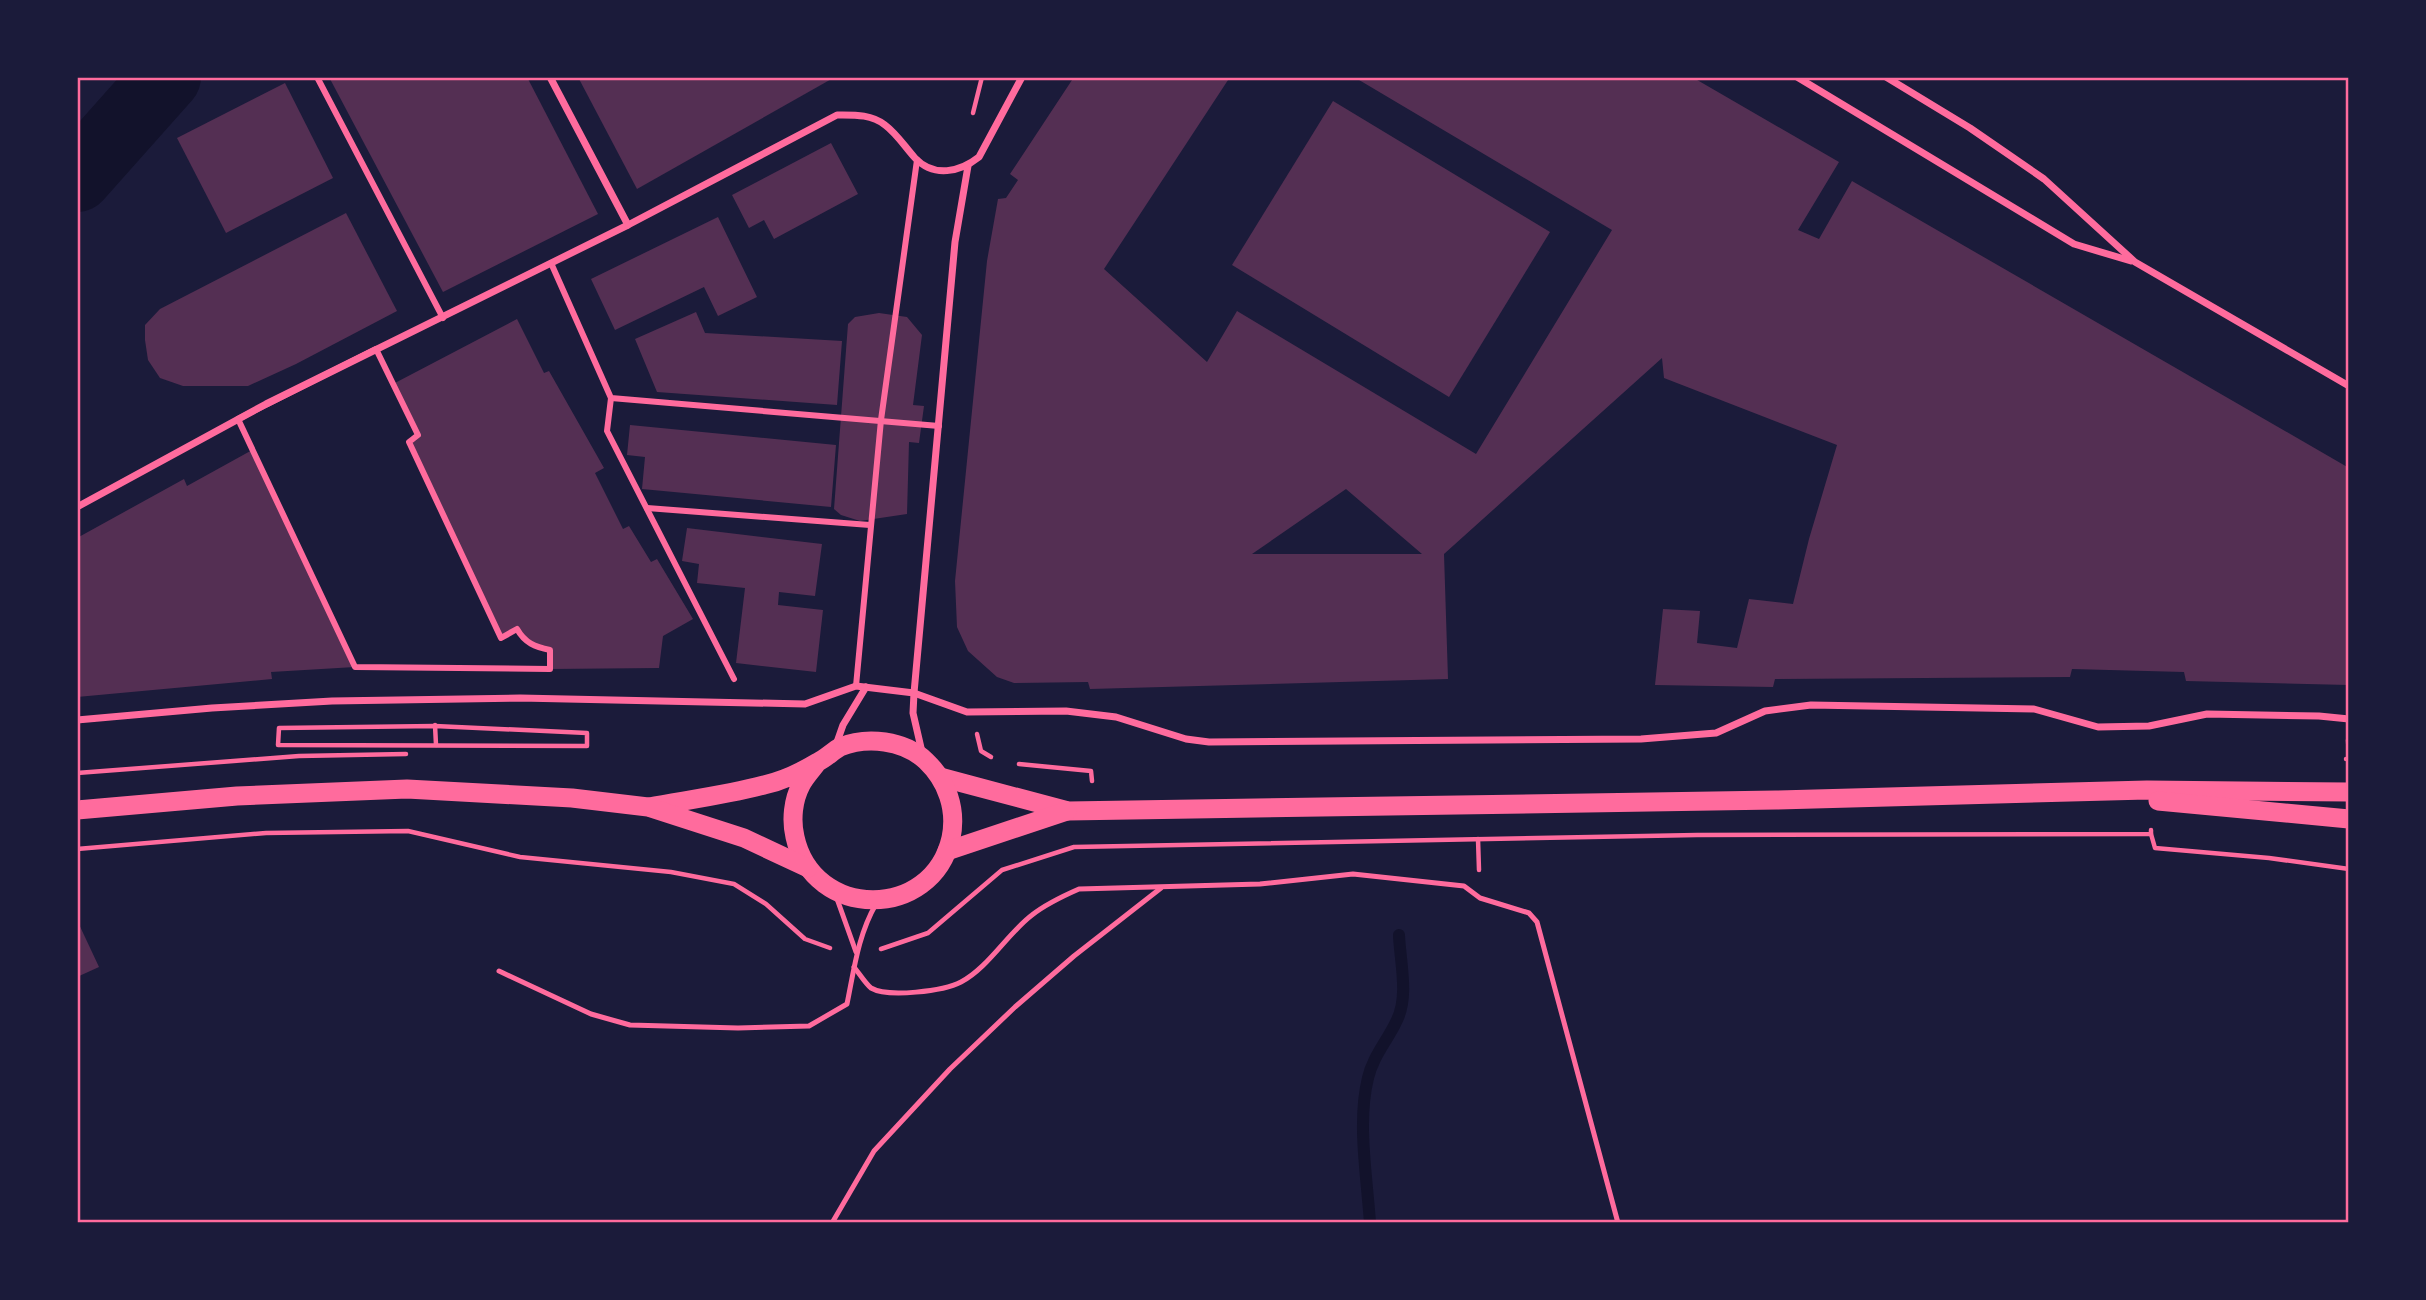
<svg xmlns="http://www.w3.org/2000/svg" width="2426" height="1300" viewBox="0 0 2426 1300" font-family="Manrope,sans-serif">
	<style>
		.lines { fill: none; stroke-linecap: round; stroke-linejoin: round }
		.stream { stroke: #12122b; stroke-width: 12 }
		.river { stroke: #12122b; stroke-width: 70 }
		.building { fill: #542f53; fill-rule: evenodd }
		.path { stroke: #ff6b9d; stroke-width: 4.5 }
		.service { stroke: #ff6b9d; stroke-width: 5 }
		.pedestrian { stroke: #ff6b9d; stroke-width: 6 }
		.minor { stroke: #ff6b9d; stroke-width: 7 }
		.trunk { stroke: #ff6b9d; stroke-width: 19 }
		.neatline { fill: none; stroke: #ff6b9d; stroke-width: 2.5 }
	</style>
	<rect width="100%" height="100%" fill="#1b1b3a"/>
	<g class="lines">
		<path class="stream" d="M1370 1223C1367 1177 1357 1122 1368 1078 1373 1056 1388 1040 1397 1020 1409 996 1400 961 1399 935"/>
		<path class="river" d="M77 177 166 77"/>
	</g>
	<g class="building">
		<path d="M329 77H527L598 214 443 292Z"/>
		<path d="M578 77H835L637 189Z"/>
		<path d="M1074 77H1230L1104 269 1207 362 1237 311 1476 454 1612 230 1354 77H1692L1839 162 1798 230 1819 239 1852 181 2349 468V685L2186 681 2184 672 2072 669 2070 677 1775 679 1773 687 1655 685 1663 609 1700 611 1697 643 1737 648 1749 599 1793 604 1809 539 1837 445 1664 378 1662 358 1444 554 1448 679 1090 689 1088 682 1014 683 997 677 968 651 957 627 955 581 987 261 998 199 1006 198 1018 180 1010 174ZM1346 489 1422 554H1252Z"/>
		<path d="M285 83 333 178 226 233 177 138Z"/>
		<path d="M1333 101 1550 232 1449 397 1232 265Z"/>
		<path d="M831 143 858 194 774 239 764 220 749 228 732 195Z"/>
		<path d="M346 213 397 311 296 364 248 386H183L160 378 148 360 145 340V325L160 309Z"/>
		<path d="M718 217 757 297 718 316 704 287 615 330 591 279Z"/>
		<path d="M696 312 705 333 842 341 837 405 657 392 635 339Z"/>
		<path d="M879 313 907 317 922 335 913 405 924 406 919 443 909 442 907 514 860 521 841 515 834 509 848 324 855 317Z"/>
		<path d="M517 319 544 373 549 371 604 468 595 473 623 529 629 526 651 562 657 559 693 619 663 636 659 668 550 669V650L536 647 517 629 501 638 409 442 418 435 393 384Z"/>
		<path d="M630 425 836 445 831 507 642 489 645 457 627 455Z"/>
		<path d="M254 449 355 667 271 672 272 679 77 697V538L184 479 187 486Z"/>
		<path d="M687 528 822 544 815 596 779 592 778 605 823 610 816 672 736 663 745 588 697 583 699 564 682 561Z"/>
		<path d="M77 920 99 967 77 977Z"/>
	</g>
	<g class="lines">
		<g class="path">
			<path d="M973 113 982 77"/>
			<path d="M435 725 436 745"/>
			<path d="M435 726 587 733V746L278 745 279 728Z"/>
			<path d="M977 734 981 751 991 757"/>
			<path d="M2346 759H2349L2348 740"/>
			<path d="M1019 764 1091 771 1092 781"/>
			<path d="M77 773 299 756 406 754"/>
			<path d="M2151 834 2155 848 2269 858 2349 869"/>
			<path d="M1478 839 1479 870"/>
			<path d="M77 849 266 833 408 831 520 857 671 872 734 884 766 904 805 939 830 948"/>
			<path d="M881 949 928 933 1002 870 1074 847 1697 835 2151 834V830"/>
		</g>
		<g class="service">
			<path d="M836 896 856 952"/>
			<path d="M854 967C859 973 865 983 871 988 888 998 944 991 961 982 988 968 1008 933 1032 915 1046 904 1063 896 1079 889L1260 884 1353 874 1464 886 1480 898 1529 913 1537 922 1618 1223"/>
			<path d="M499 971 591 1014 630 1025 738 1028 809 1026 847 1004C854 970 858 935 876 904"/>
			<path d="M832 1223 874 1151 950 1069 1015 1007 1074 956 1161 888"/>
		</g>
		<g class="pedestrian">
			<path d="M317 77 443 318"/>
			<path d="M551 263 611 398 939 426"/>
			<path d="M376 349 418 435 409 442 501 638 517 629C525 643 535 647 550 650V669L355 667 238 419Z"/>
			<path d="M611 398 607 431 734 679"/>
			<path d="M647 508 870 525"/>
			<path d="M856 686 881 420 917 160"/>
		</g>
		<g class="minor">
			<path d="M550 77 628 225"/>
			<path d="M1797 77 2074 244 2131 261"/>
			<path d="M1886 77 1970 128 2044 179 2135 262 2349 386"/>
			<path d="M77 507 266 404 628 225 837 115C854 115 871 114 885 125 897 134 905 147 915 158 934 178 960 172 979 157L1022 77"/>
			<path d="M77 720 212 708 332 701 520 698 805 704 856 686 914 693 967 712 1066 711 1116 717 1186 739 1209 742 1641 739 1716 733 1765 711 1811 705 2034 709 2098 727 2149 726 2207 714 2319 716 2349 719"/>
			<path d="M836 745 843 725 866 687"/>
			<path d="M922 752 913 713 914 693 955 242 968 166"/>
		</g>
		<g class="trunk">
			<path d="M940 777 1068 811 1776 800 2147 790 2349 792"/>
			<path d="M2158 801 2349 819"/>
			<path d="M649 807C687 800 727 795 764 785 782 781 803 771 818 762 826 758 833 751 840 747 867 736 904 740 926 761 947 781 957 809 951 838 932 921 813 920 795 837 791 820 793 800 801 785 805 777 812 770 817 763"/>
			<path d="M77 810 237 796 407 789 572 798 648 807 744 838 808 868"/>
			<path d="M947 851 1067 811"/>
		</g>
	</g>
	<rect width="2426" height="1300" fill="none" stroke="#1b1b3a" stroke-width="158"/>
	<rect x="79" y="79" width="2268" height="1142" class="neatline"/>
</svg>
